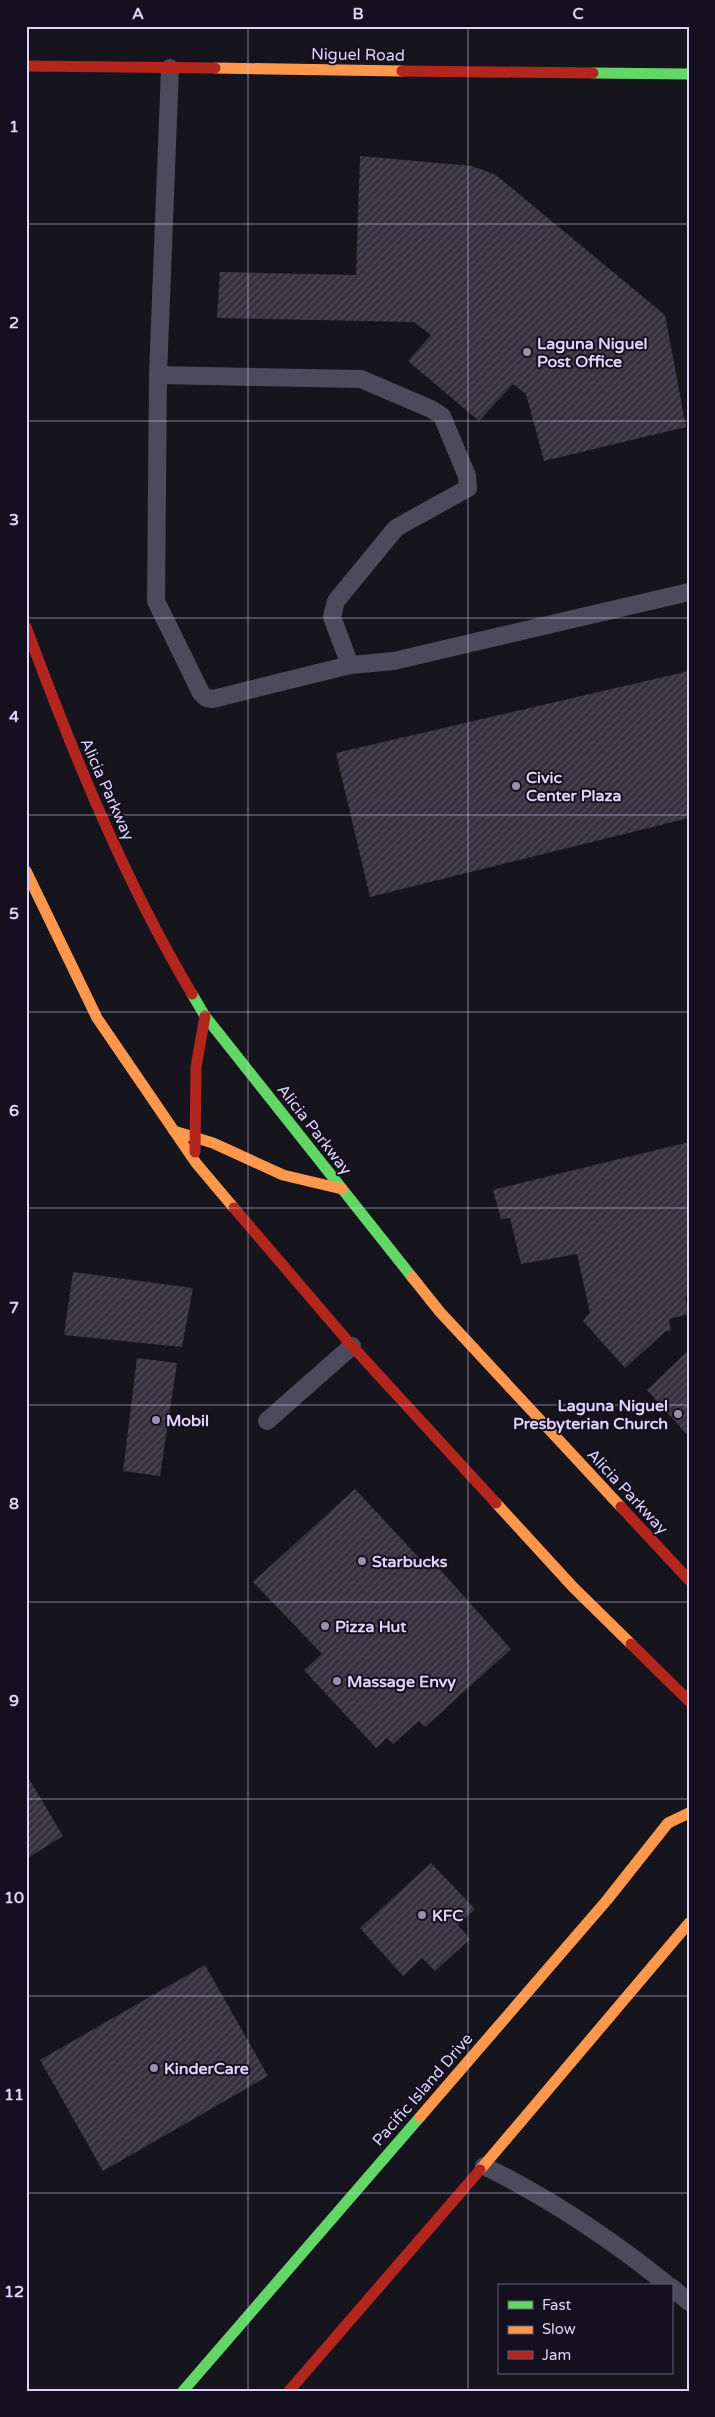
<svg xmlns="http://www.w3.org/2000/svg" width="715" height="2417" viewBox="0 0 715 2417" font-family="'Varela Round',sans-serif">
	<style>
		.building { fill: url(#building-hatch) }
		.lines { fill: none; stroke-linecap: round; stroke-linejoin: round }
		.lane { stroke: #4d4a5b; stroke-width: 18 }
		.fast { stroke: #63d668; stroke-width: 11 }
		.slow { stroke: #ff974d; stroke-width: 11 }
		.jam { stroke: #b3261e; stroke-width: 11 }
		.grid { fill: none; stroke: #ded4f9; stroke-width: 1; stroke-opacity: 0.55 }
		.poi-dot { fill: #9891ac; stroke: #15101f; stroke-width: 2 }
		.labels { text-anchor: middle; stroke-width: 4; stroke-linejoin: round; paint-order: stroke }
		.street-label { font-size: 16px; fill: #ded4f9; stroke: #15101f }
		.poi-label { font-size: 16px; font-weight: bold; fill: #ded4f9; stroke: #15101f; text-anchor: start }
		.neatline { fill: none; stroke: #ded4f9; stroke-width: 2 }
		.grid-label { font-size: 16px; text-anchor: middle; font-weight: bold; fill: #ded4f9 }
	</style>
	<defs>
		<pattern id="building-hatch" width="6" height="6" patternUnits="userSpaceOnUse" patternTransform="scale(1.25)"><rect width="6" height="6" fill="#35313e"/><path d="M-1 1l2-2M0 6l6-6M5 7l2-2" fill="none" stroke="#524e5b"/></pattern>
	</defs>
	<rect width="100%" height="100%" fill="#16141c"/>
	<g class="building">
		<path d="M360 156 472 166 496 175 665 315 686 427 544 461 526 394 513 384 479 421 408 361 431 335 414 322 217 318 220 272 356 275Z"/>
		<path d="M689 671V818L370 897 336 753Z"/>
		<path d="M689 1142V1296L685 1297 689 1314 669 1319 671 1331H666L625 1368 583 1321 590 1313 577 1254 521 1264 510 1218 501 1219 493 1190Z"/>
		<path d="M73 1272 193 1288 182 1347 64 1335Z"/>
		<path d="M689 1350V1437L647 1390Z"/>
		<path d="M137 1358 177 1363 160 1476 123 1471Z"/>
		<path d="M355 1489 422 1561 428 1556 511 1649 425 1727 419 1721 393 1744 387 1738 376 1748 304 1670 322 1654 253 1582Z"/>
		<path d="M26 1774 63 1836 26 1859Z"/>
		<path d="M431 1863 475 1909 458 1925 470 1939 435 1971 422 1958 403 1976 360 1928Z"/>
		<path d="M205 1965 268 2076 103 2171 40 2060Z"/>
	</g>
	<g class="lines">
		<g class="lane">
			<path d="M158 375 361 379 431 409 442 416 467 476 468 488 396 528 336 601 332 617 350 665 213 699 206 698 201 693 156 601 158 375 170 68"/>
			<path d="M350 665 394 661 689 592"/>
			<path d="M267 1421 352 1346"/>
			<path d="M484 2166C551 2199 612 2240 669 2286"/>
			<path d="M671 2287 689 2302"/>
		</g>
		<g class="fast">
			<path d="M593 73 689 74"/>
			<path d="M192 994 205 1016 412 1277"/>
			<path d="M183 2391 420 2117"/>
		</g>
		<g class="slow">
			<path d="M215 68 402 71"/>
			<path d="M26 871 97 1018 196 1163 234 1208"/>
			<path d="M174 1131 213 1143 283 1175 342 1189"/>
			<path d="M412 1277 440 1312 621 1507"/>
			<path d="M496 1503 573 1587 631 1644"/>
			<path d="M420 2117 607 1900 668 1823 689 1813"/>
			<path d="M480 2170 689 1923"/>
		</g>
		<g class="jam">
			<path d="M26 66 215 68"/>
			<path d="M402 71 593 73"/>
			<path d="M26 627C73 753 123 878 192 994"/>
			<path d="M195 1152 196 1067 205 1016"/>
			<path d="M234 1208 352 1346 496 1503"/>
			<path d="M621 1507 689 1580"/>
			<path d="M631 1644 689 1701"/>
			<path d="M289 2391 480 2170"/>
		</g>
	</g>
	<path class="grid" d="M248 26V2391M468 26V2391M26 224H689M26 421H689M26 618H689M26 815H689M26 1012H689M26 1208H689M26 1405H689M26 1602H689M26 1799H689M26 1996H689M26 2193H689"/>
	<g class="poi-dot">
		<circle cx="527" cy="352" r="5"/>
		<circle cx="516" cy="786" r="5"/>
		<circle cx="678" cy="1414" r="5"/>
		<circle cx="156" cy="1420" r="5"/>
		<circle cx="362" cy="1561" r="5"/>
		<circle cx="325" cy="1626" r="5"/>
		<circle cx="337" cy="1681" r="5"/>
		<circle cx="422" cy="1915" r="5"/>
		<circle cx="154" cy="2068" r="5"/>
	</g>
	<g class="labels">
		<g class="street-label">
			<text transform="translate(358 54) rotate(1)" y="6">Niguel Road</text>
			<text transform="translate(108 789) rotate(66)" y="6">Alicia Parkway</text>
			<text transform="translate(315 1129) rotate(52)" y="6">Alicia Parkway</text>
			<text transform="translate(628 1491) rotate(47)" y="6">Alicia Parkway</text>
			<text transform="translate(422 2089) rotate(-49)" y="6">Pacific Island Drive</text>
		</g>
		<g class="poi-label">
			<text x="537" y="349">Laguna Niguel<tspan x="537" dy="18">Post Office</tspan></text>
			<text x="526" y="783">Civic<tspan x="526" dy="18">Center Plaza</tspan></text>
			<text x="668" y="1411" text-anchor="end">Laguna Niguel<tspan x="668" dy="18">Presbyterian Church</tspan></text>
			<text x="166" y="1426">Mobil</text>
			<text x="372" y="1567">Starbucks</text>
			<text x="335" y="1632">Pizza Hut</text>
			<text x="347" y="1687">Massage Envy</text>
			<text x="432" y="1921">KFC</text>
			<text x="164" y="2074">KinderCare</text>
		</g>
	</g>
	<rect width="715" height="2417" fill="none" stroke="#15101f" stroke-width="55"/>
	<rect x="498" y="2284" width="175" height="90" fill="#15101f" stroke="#655e76"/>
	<rect x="508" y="2301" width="25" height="8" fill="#63d668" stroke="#655e76"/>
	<text x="542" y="2310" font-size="15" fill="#ded4f9">Fast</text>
	<rect x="508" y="2326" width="25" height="8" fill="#ff974d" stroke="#655e76"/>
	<text x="542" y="2334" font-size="15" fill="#ded4f9">Slow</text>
	<rect x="508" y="2351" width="25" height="8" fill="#b3261e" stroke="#655e76"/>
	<text x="542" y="2360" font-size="15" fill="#ded4f9">Jam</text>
	<rect x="28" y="28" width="660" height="2362" class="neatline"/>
	<g class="grid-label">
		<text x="138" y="19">A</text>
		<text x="358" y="19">B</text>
		<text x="578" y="19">C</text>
		<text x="14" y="132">1</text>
		<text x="14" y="328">2</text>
		<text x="14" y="525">3</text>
		<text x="14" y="722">4</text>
		<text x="14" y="919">5</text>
		<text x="14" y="1116">6</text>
		<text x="14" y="1313">7</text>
		<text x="14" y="1509">8</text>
		<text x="14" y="1706">9</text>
		<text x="14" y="1903">10</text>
		<text x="14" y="2100">11</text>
		<text x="14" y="2297">12</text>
	</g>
</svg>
